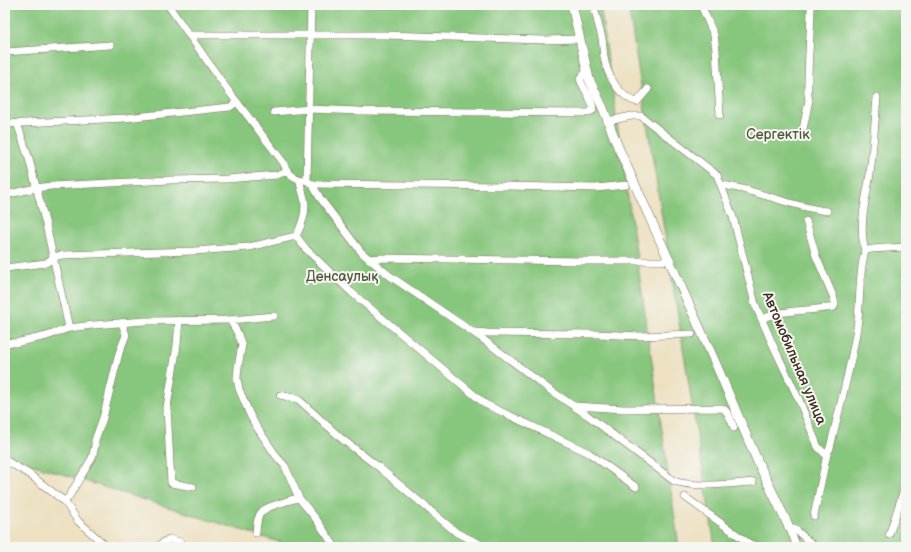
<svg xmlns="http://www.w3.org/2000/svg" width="911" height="552" viewBox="0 0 911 552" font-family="'Balsamiq Sans',sans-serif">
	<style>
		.green { fill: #87c67d; stroke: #61784e }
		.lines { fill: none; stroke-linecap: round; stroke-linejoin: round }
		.minor-casing { stroke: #796a57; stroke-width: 8 }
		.tertiary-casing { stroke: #796a57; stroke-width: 10 }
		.minor { stroke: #fff; stroke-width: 7 }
		.tertiary { stroke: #fff; stroke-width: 9 }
		.labels { text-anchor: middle; stroke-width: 4; stroke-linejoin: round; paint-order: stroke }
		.park-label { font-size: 14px; fill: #52593a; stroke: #f6f6f2 }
		.street-label { font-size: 14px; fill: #3b2a1e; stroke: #f6f6f2 }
	</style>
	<rect width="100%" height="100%" fill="#f6f6f2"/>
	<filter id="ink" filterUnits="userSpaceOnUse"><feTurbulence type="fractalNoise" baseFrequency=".025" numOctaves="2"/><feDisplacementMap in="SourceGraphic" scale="8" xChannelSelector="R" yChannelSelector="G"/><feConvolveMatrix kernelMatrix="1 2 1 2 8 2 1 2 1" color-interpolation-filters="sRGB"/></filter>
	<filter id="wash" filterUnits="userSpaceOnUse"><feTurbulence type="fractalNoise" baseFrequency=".012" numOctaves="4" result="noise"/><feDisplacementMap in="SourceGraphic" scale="16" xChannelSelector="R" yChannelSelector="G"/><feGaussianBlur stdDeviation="0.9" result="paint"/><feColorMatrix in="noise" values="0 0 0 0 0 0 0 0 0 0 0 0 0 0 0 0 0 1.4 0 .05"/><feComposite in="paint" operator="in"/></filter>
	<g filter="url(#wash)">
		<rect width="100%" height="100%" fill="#ede1c2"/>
		<g class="green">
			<path d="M5 5H600L679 547H295L5 456Z"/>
			<path d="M628 5H906V547H715Z"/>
		</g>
	</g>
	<g filter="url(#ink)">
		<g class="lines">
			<defs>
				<g id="minor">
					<path d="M168 5 227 89 283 162C287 172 292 178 303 180"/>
					<path d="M311 5 307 181 312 184 320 198 362 253 390 276 480 337 550 390 587 415 674 481C694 488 731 484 753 482"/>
					<path d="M594 5C596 17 599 27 602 38 603 44 603 51 604 57 607 75 619 97 637 102L648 89"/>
					<path d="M701 5 714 35 716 50 720 115"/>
					<path d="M189 35H385L544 40 580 39"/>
					<path d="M5 52 110 45"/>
					<path d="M877 97C875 123 873 149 870 174 866 199 858 226 865 251L872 249 906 247"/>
					<path d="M274 112 310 109 359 111 588 113 593 110C593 99 583 89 580 79L587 71"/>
					<path d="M608 121 632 116H641L717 175 733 217 755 304 772 343 799 400 818 447 825 454H827L830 448C839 408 851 368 857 327 861 301 858 276 865 251"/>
					<path d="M17 123 29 159 46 225 69 328"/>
					<path d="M5 124 125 118 230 107 237 102"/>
					<path d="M802 134 809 100C807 94 808 88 808 81 808 56 811 31 811 5"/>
					<path d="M300 180C300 187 303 192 304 198 307 211 302 225 296 236L306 249 351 292 485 404 589 453 636 487"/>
					<path d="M312 184 507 186 596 188 626 185"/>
					<path d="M722 185C758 190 791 207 827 211"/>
					<path d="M5 195 36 188 51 186 171 180 227 179 277 175 287 171"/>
					<path d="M369 259 381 258 581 261H662L670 260"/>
					<path d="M5 268 46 263 54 257 62 255 194 251 249 247 296 236"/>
					<path d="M762 319C782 309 811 311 834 307L835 304 833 296 816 256 806 221"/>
					<path d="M179 320 177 345 167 407 171 483 193 487"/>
					<path d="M230 320 237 332 242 345 238 367 237 378 239 389 250 415 256 426 277 457 285 466 299 498 316 519 335 547"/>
					<path d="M475 332 488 333 597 334 641 336 692 334"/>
					<path d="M5 342 15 343 47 336 69 328 93 325 145 321 230 320 274 316"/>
					<path d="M280 395 298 399 342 439 381 469 457 533 486 547"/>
					<path d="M575 406 624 409 722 408C729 411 731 421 734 428"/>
					<path d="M5 460 29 474 64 501 78 521 107 547"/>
					<path d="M685 497 754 547"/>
					<path d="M64 501 68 498 92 458 95 446V440L103 418 119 353 126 335 122 323"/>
					<path d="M814 516 827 454"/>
					<path d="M789 527 796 530 815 547"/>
					<path d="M789 527 797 547"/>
					<path d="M256 533C257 511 261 509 281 503 287 501 293 499 299 498"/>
					<path d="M889 535 903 493 906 488"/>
					<path d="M159 547 161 544 169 539 180 542 183 547"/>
					<path d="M578 547H579"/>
				</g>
				<path id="tertiary" d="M572 5 589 79 603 108 618 147 715 362 757 460 789 527"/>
			</defs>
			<use href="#minor" class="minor-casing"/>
			<use href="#tertiary" class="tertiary-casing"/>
			<use href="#minor" class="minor"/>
			<use href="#tertiary" class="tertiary"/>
		</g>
	</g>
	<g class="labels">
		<g class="park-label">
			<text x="778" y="139">Сергектік</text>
			<text x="342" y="281">Денсаулық</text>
		</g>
		<g class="street-label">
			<text transform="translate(795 358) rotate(67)" y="5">Автомобильная улица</text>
		</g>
	</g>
	<rect width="911" height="552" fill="none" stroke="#f6f6f2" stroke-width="20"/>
</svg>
